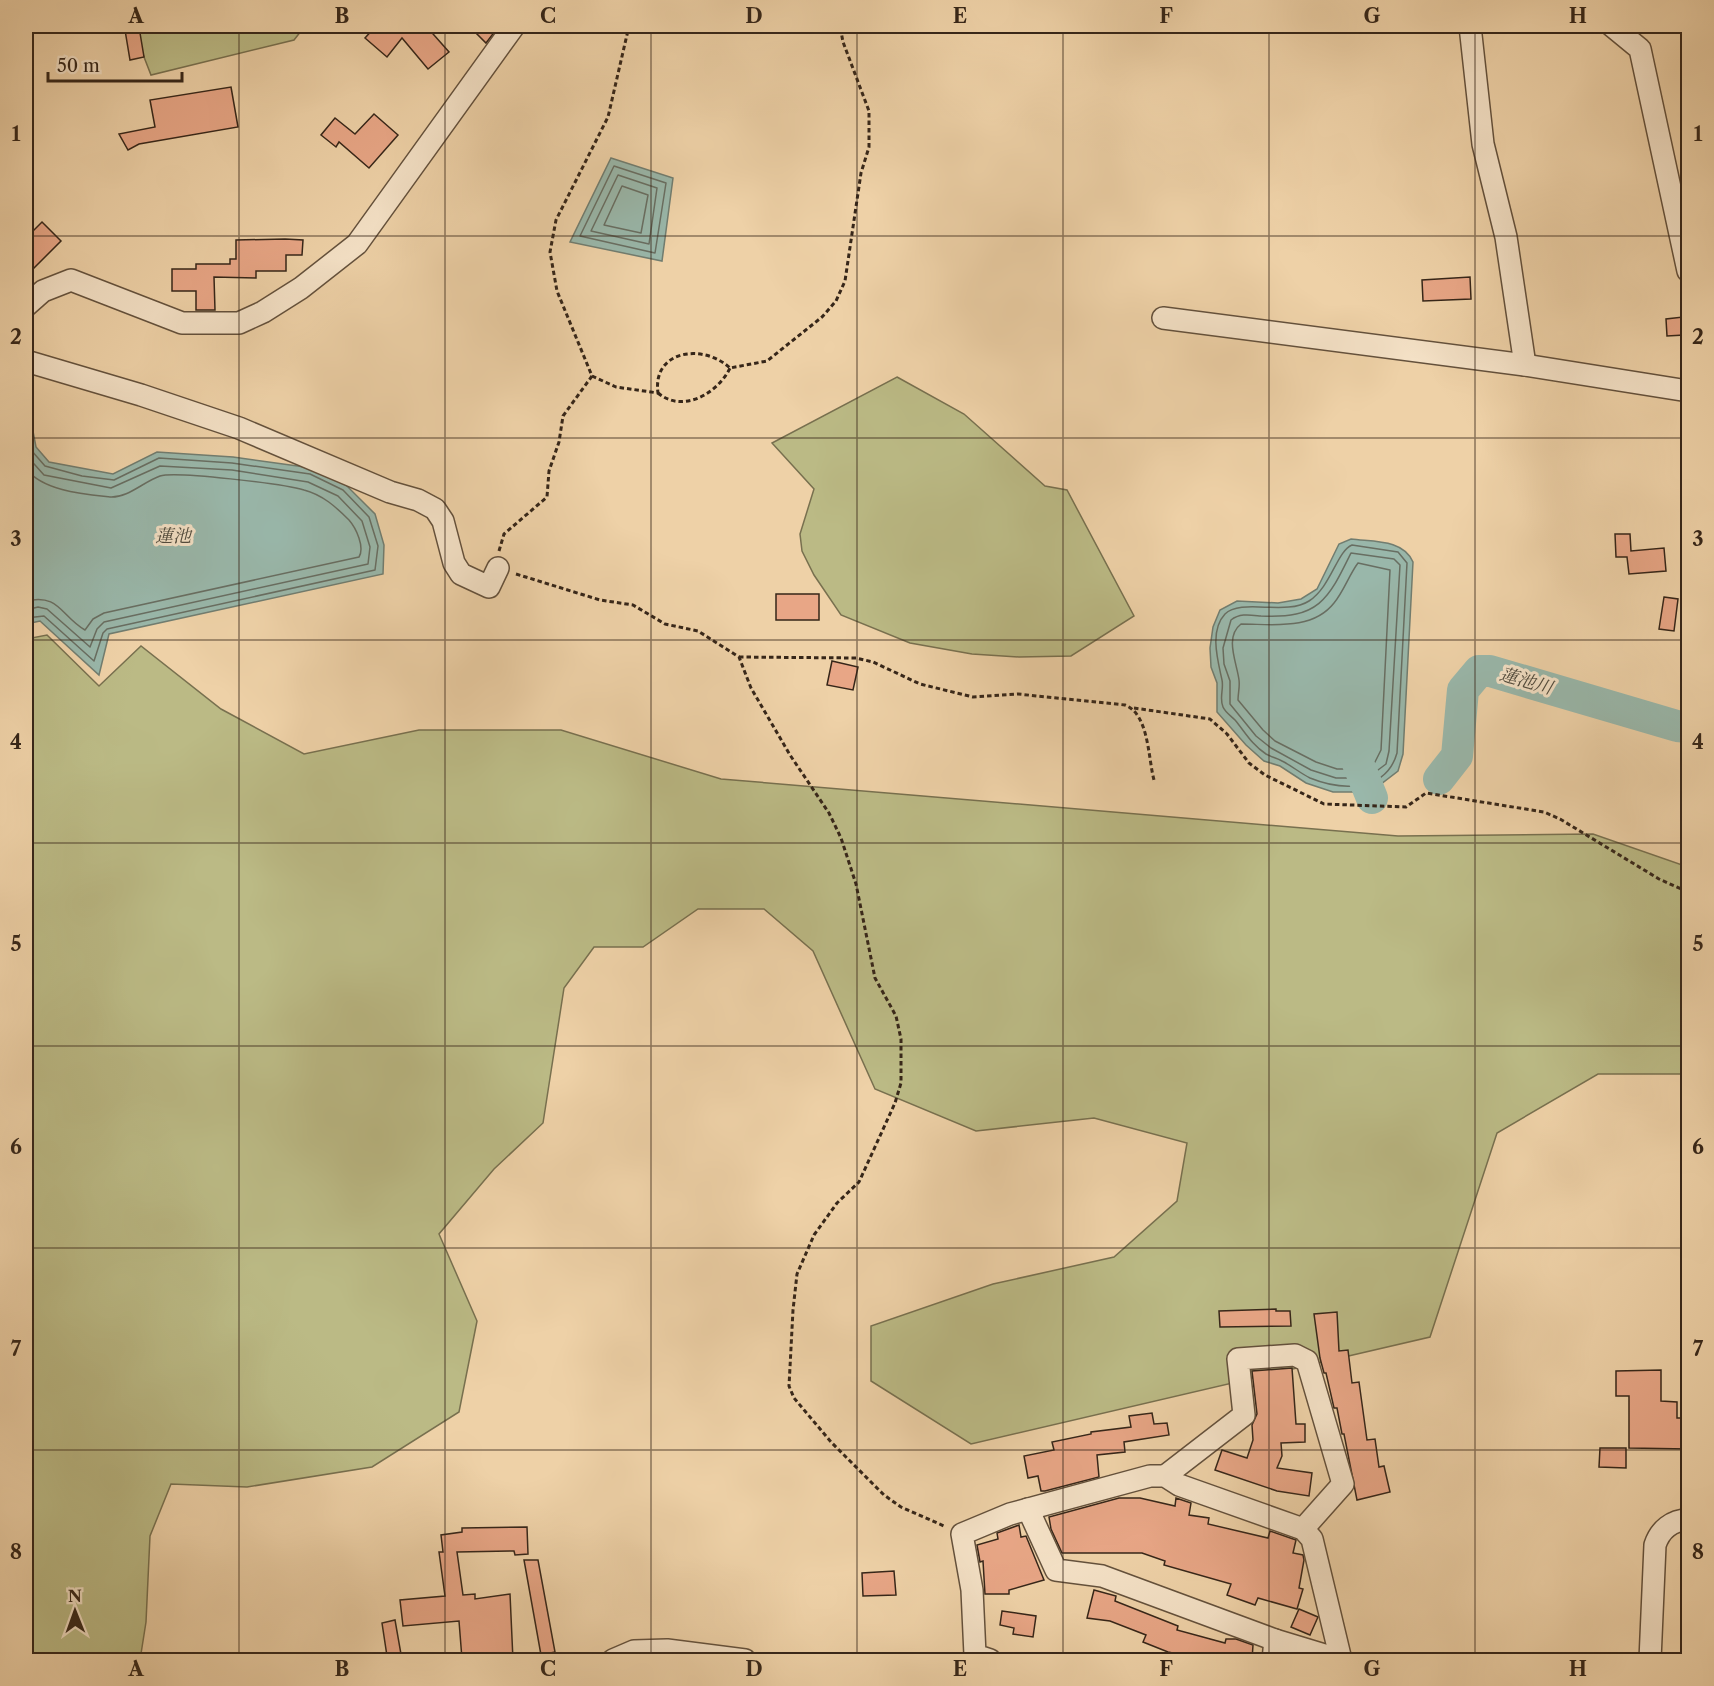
<svg xmlns="http://www.w3.org/2000/svg" width="1714" height="1686" viewBox="0 0 1714 1686" font-family="'Libre Caslon Text','Noto Serif JP',serif">
	<style>
		.green { fill: #bbba85; stroke: #78704f; stroke-width: 1.5 }
		.water { fill: #99b7aa; stroke: #717d70; stroke-width: 1.5 }
		.lines { fill: none; stroke-linecap: round; stroke-linejoin: round }
		.shore { stroke: #686e62; stroke-width: 1.5 }
		.river { stroke: #99b7aa; stroke-width: 32 }
		.building { fill: #e8a686; stroke: #362619; stroke-width: 1.5 }
		.minor-casing { stroke: #64513c; stroke-width: 24 }
		.path { stroke: #362619; stroke-width: 3; stroke-dasharray: 4.5 3; stroke-linecap: butt }
		.minor { stroke: #f4e1c6; stroke-width: 21 }
		.grid { fill: none; stroke: #362619; stroke-width: 1.5; stroke-opacity: 0.55 }
		.labels { text-anchor: middle; stroke-width: 6; stroke-linejoin: round; paint-order: stroke }
		.water-label { font-size: 18px; font-style: italic; fill: #4f4a3d; stroke: #f4e1c6 }
		.neatline { fill: none; stroke: #362619; stroke-width: 2 }
		.grid-label { font-size: 20px; text-anchor: middle; font-weight: bold; fill: #362619 }
	</style>
	<rect width="100%" height="100%" fill="#eed1a7"/>
	<filter id="stains"><feTurbulence type="fractalNoise" baseFrequency=".00333" numOctaves="4"/><feColorMatrix values="0 0 0 0 .2 0 0 0 0 .09 0 0 0 0 .02 0 0 0 .5 -.17"/></filter>
	<radialGradient id="worn" r=".72"><stop offset=".6" stop-color="#630" stop-opacity="0"/><stop offset="1" stop-color="#630" stop-opacity=".3"/></radialGradient>
	<g class="green">
		<path d="M132 26H305L294 40 151 75Z"/>
		<path d="M897 377 964 414 1045 486 1067 490 1134 616 1071 656 1019 657 972 654 910 643 841 615 814 575 802 551 800 534 814 489 772 443Z"/>
		<path d="M47 635 99 686 141 646 221 709 304 754 419 730H561L721 779 1398 836 1593 834 1688 867V1080L1684 1074H1598L1497 1133 1430 1337 971 1444 871 1381V1326L993 1284 1114 1257 1177 1201 1187 1143 1094 1118 976 1131 875 1089 813 951 764 909H698L643 947H594L564 988 543 1123 494 1169 439 1234 477 1321 459 1412 372 1467 247 1487 171 1484 150 1536 146 1622 140 1660H26V639Z"/>
	</g>
	<g class="water">
		<path d="M611 158 673 178 662 261 570 242Z"/>
		<path d="M26 395 36 447 49 462 113 474 157 452 233 457 312 468 346 485 375 514 384 545 383 574 109 634 99 675 40 621 26 624Z"/>
		<path d="M1351 539C1373 542 1403 539 1413 562L1403 754 1398 771 1381 784 1365 792H1333L1306 783 1280 766 1264 761 1246 745 1217 712V683L1211 667 1210 648 1213 627 1220 610 1237 601 1278 603 1301 599 1317 589 1339 544Z"/>
	</g>
	<g class="lines">
		<g class="shore">
			<path d="M614 166 666 183 655 253 580 236Z"/>
			<path d="M618 175 657 188 649 244 591 231Z"/>
			<path d="M622 186 648 195 641 233 604 225Z"/>
			<path d="M26 425 31 450 45 466 82 476 114 480 159 458 232 463 310 474 343 490 369 517 378 546 375 570 107 629 103 633 94 661 44 616 26 618"/>
			<path d="M26 455 44 475 111 488 160 466 232 470 308 482 338 496 362 521 370 547 368 564 104 622 97 629 90 647 47 609 38 607 26 610"/>
			<path d="M26 469C44 491 82 494 110 497 128 498 143 482 160 476 176 471 284 484 304 490 323 495 336 507 349 520 356 528 365 547 359 557L104 613 93 619 85 630C61 616 59 593 26 601"/>
			<path d="M1352 545 1398 552 1407 563 1397 753C1386 792 1342 791 1310 778 1300 773 1292 766 1282 761 1277 758 1271 757 1266 754 1252 745 1245 732 1235 720 1231 716 1225 712 1223 707 1219 698 1224 689 1222 680 1218 661 1209 631 1225 614 1241 598 1286 616 1309 601 1331 587 1337 551 1352 545Z"/>
			<path d="M1351 553 1394 559 1400 565 1389 751 1386 764 1374 773 1361 778H1336L1311 770 1271 748 1256 736 1230 704V681L1224 664 1223 648 1231 620C1240 613 1250 615 1261 616 1319 619 1328 600 1351 553Z"/>
			<path d="M1358 563 1390 570 1381 750 1375 762 1360 769H1337L1316 762 1275 741 1263 730 1238 700C1238 693 1240 687 1239 680 1237 663 1224 637 1241 624 1272 624 1312 631 1334 603 1344 591 1349 575 1358 563Z"/>
		</g>
		<g class="river">
			<path d="M1353 751 1372 798"/>
			<path d="M1439 779 1457 756 1463 690 1479 671H1490L1677 726 1688 727"/>
		</g>
	</g>
	<g class="building">
		<path d="M376 26H426L449 52 428 69 402 38 387 57 365 38Z"/>
		<path d="M469 26H499L486 43Z"/>
		<path d="M139 27 144 57 130 60 125 30Z"/>
		<path d="M231 87 238 127 139 144 128 150 119 134 155 127 150 100Z"/>
		<path d="M374 114 398 135 369 168 339 142 336 147 321 135 335 118 355 134Z"/>
		<path d="M42 222 61 241 26 276V238Z"/>
		<path d="M285 239 303 240 302 255H286V271H256V278L214 277 215 310H196V291H172V269H196V264H230V259H236V240Z"/>
		<path d="M1470 277 1471 299 1423 301 1422 280Z"/>
		<path d="M1683 317 1684 335 1667 336 1666 319Z"/>
		<path d="M1615 534H1630L1631 551 1664 548 1666 571 1629 574 1627 557H1616Z"/>
		<rect x="776" y="594" width="43" height="26"/>
		<path d="M1664 597 1678 599 1674 631 1659 629Z"/>
		<path d="M832 661 858 667 853 690 827 685Z"/>
		<path d="M1276 1309V1311H1290L1291 1326 1220 1327 1219 1311Z"/>
		<path d="M1337 1312 1339 1351 1348 1350 1352 1383 1359 1382 1367 1440 1375 1439 1379 1467 1384 1466 1390 1492 1357 1500 1344 1434H1342L1337 1408H1334L1326 1373H1324L1320 1358 1314 1314Z"/>
		<path d="M1292 1368 1296 1424H1305V1442L1281 1443 1282 1456 1277 1468 1312 1473 1309 1496 1277 1491 1215 1470 1222 1450 1247 1458 1253 1440 1252 1425 1257 1414 1252 1371Z"/>
		<path d="M1661 1370V1401L1677 1402V1418H1689V1449L1629 1448V1396H1616V1371Z"/>
		<path d="M1152 1413 1154 1424 1167 1423 1169 1435 1124 1442 1125 1452 1097 1455 1099 1477 1045 1491H1041L1038 1476 1028 1478 1024 1456 1054 1450 1052 1442 1091 1434V1432L1131 1427 1129 1416Z"/>
		<path d="M1600 1448H1626V1468L1599 1467Z"/>
		<path d="M1119 1498H1140L1175 1506 1176 1498 1191 1503 1189 1515 1209 1518 1208 1524 1268 1538 1270 1531 1296 1540 1293 1553 1303 1555 1304 1560 1299 1588 1303 1589 1297 1609 1258 1598 1255 1605 1227 1595 1231 1584 1164 1565 1165 1561 1142 1553H1062L1051 1529 1049 1517Z"/>
		<path d="M1019 1525 1021 1537 1026 1536 1044 1580 1009 1590V1594H985L983 1561 980 1562 977 1545 998 1539 997 1533Z"/>
		<path d="M527 1527 528 1554 515 1555 514 1551 457 1552 463 1595 475 1594V1599L510 1594 513 1660H489V1657L462 1659 459 1621 403 1626 400 1600 445 1596 439 1552H443L441 1535 462 1532V1528Z"/>
		<path d="M524 1560H538L555 1652 541 1655Z"/>
		<path d="M894 1571 896 1595 863 1596 862 1573Z"/>
		<path d="M1094 1590 1116 1596 1115 1601 1178 1626 1177 1630 1225 1643 1226 1639H1236L1253 1645 1252 1660H1205L1168 1652 1143 1642 1146 1635 1110 1621 1087 1618Z"/>
		<path d="M1299 1609 1318 1617 1310 1635 1291 1627Z"/>
		<path d="M1002 1611 1036 1616 1033 1637 1013 1634 1014 1628 1000 1625Z"/>
		<path d="M395 1620 401 1654 387 1656 382 1623Z"/>
	</g>
	<g class="lines">
		<defs>
			<g id="minor">
				<path d="M1470 26 1483 144 1506 237 1525 365"/>
				<path d="M1612 26 1640 49 1688 271"/>
				<path d="M26 306 43 291 71 280 182 323H239L263 312 301 288 357 244 514 26"/>
				<path d="M1163 318 1525 365 1688 391"/>
				<path d="M26 361 141 395 239 428 390 492 418 500 435 509 443 521 454 563 461 574 489 587 498 568"/>
				<path d="M1165 1476 1244 1415 1238 1359 1295 1355 1307 1361 1343 1484 1303 1529"/>
				<path d="M1028 1509 1056 1570 1102 1576 1275 1640 1341 1660"/>
				<path d="M613 1660 634 1651 667 1650 745 1660"/>
				<path d="M990 1660 975 1655 972 1590 962 1534 1010 1514 1150 1476H1165L1179 1485 1303 1529 1312 1539 1341 1660"/>
				<path d="M1273 1660 1275 1640"/>
				<path d="M1650 1660 1655 1545C1660 1530 1672 1520 1688 1520"/>
			</g>
		</defs>
		<use href="#minor" class="minor-casing"/>
		<g class="path">
			<path d="M592 376 616 387 658 393C652 350 703 343 730 368L767 361 822 317 836 301 845 281 861 173 869 147V111L843 42 840 26"/>
			<path d="M658 393C683 414 718 393 730 368"/>
			<path d="M499 551 504 534 547 497 549 471 559 442 563 416 592 376 557 291 550 252 556 220 608 117 629 26"/>
			<path d="M516 574 600 600 633 605 665 624 698 631 739 657 751 688 790 755 829 813 841 838 856 884 875 978 896 1016 901 1039V1083L895 1103 859 1182 837 1203 814 1235 797 1274 793 1310 789 1386 794 1398 831 1442 884 1495 901 1507 944 1526"/>
			<path d="M739 657 856 658 873 662 920 684 973 697 1018 694 1125 705C1149 714 1148 758 1154 780"/>
			<path d="M1134 708 1210 719 1227 734 1249 763 1265 775 1324 804 1406 807 1426 793 1544 812 1560 819 1659 879 1688 892"/>
		</g>
		<use href="#minor" class="minor"/>
	</g>
	<path class="grid" d="M239 26V1660M445 26V1660M651 26V1660M857 26V1660M1063 26V1660M1269 26V1660M1475 26V1660M26 236H1688M26 438H1688M26 640H1688M26 843H1688M26 1046H1688M26 1248H1688M26 1450H1688"/>
	<g class="labels">
		<g class="water-label">
			<text x="173" y="542">蓮池</text>
			<text transform="translate(1526 681) rotate(16)" y="6">蓮池川</text>
		</g>
	</g>
	<rect width="1714" height="1686" fill="none" stroke="#eed1a7" stroke-width="66"/>
	<g transform="translate(75 1611) rotate(359)" stroke="#f4e1c6" stroke-width="4.5" paint-order="stroke">
	<path d="M0-4.5L10 22L0 15L-10 22Z" fill="#362619"/>
	<text y="-9" font-size="16" font-weight="bold" text-anchor="middle" fill="#362619">N</text>
	</g>
	<path d="M48 72v9h134v-9" fill="none" stroke="#362619" stroke-width="3"/>
	<text x="57" y="72" font-size="18" fill="#362619" stroke="#f4e1c6" stroke-width="4.5" paint-order="stroke">50 m</text>
	<rect x="33" y="33" width="1648" height="1620" class="neatline"/>
	<g class="grid-label">
		<text x="136" y="23">A</text>
		<text x="342" y="23">B</text>
		<text x="548" y="23">C</text>
		<text x="754" y="23">D</text>
		<text x="960" y="23">E</text>
		<text x="1166" y="23">F</text>
		<text x="1372" y="23">G</text>
		<text x="1578" y="23">H</text>
		<text x="16" y="141">1</text>
		<text x="1698" y="141">1</text>
		<text x="16" y="344">2</text>
		<text x="1698" y="344">2</text>
		<text x="16" y="546">3</text>
		<text x="1698" y="546">3</text>
		<text x="16" y="749">4</text>
		<text x="1698" y="749">4</text>
		<text x="16" y="951">5</text>
		<text x="1698" y="951">5</text>
		<text x="16" y="1154">6</text>
		<text x="1698" y="1154">6</text>
		<text x="16" y="1356">7</text>
		<text x="1698" y="1356">7</text>
		<text x="16" y="1559">8</text>
		<text x="1698" y="1559">8</text>
		<text x="136" y="1676">A</text>
		<text x="342" y="1676">B</text>
		<text x="548" y="1676">C</text>
		<text x="754" y="1676">D</text>
		<text x="960" y="1676">E</text>
		<text x="1166" y="1676">F</text>
		<text x="1372" y="1676">G</text>
		<text x="1578" y="1676">H</text>
	</g>
	<rect width="100%" height="100%" filter="url(#stains)"/>
	<rect width="100%" height="100%" fill="url(#worn)"/>
</svg>
